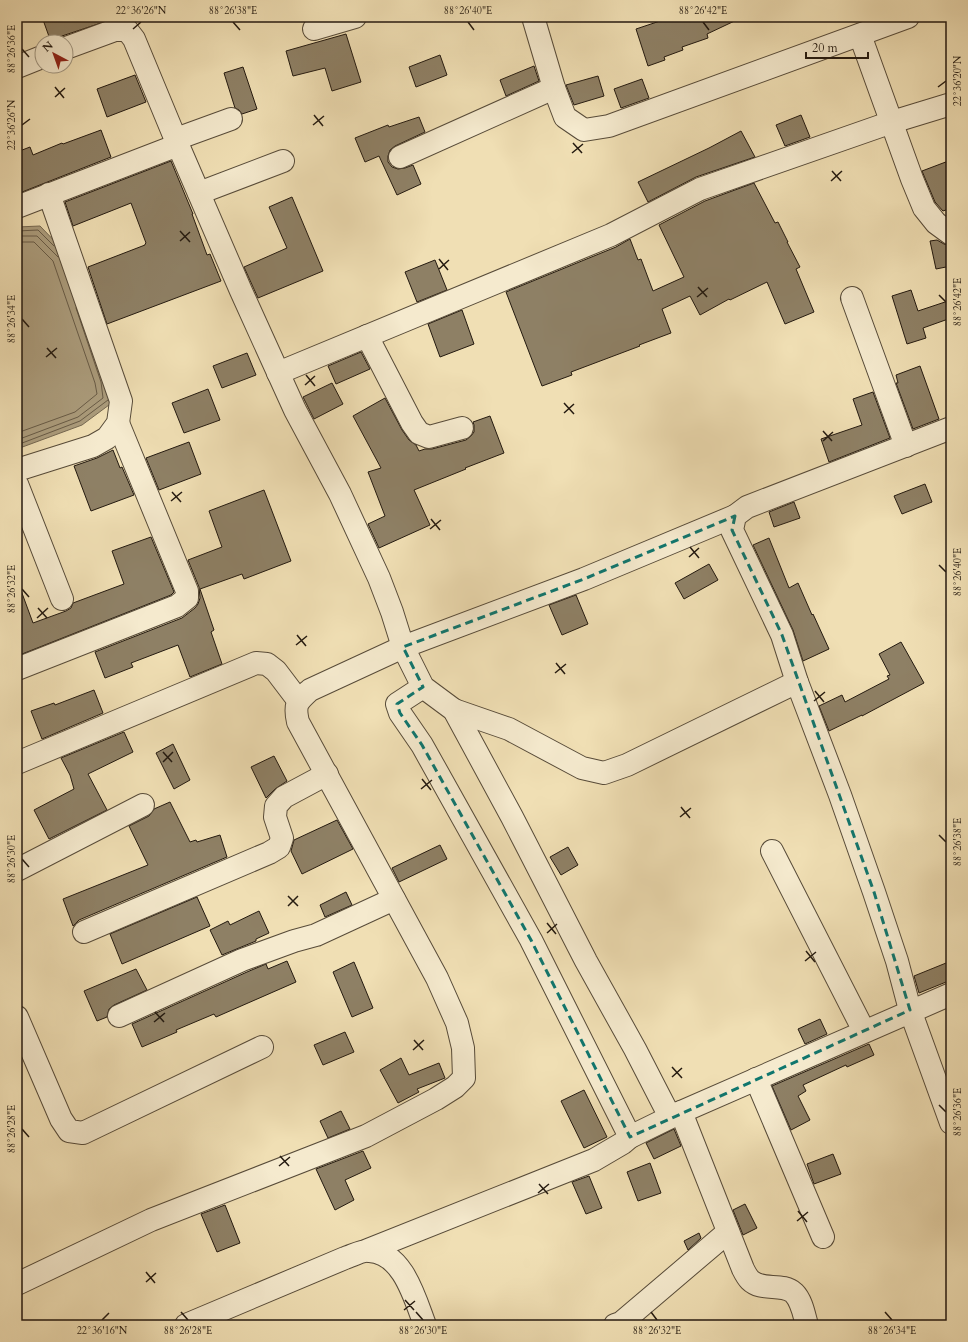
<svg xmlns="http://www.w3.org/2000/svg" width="968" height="1342" viewBox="0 0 968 1342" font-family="Cardo,serif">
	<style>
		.water { fill: #ab9c7c; stroke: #756851 }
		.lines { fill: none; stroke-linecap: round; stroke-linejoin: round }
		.shore { stroke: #685b46; stroke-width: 1 }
		.building { fill: #8e8065; stroke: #241a10 }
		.minor-casing { stroke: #574b39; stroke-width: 24 }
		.minor { stroke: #f5eace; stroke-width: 22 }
		.marked { fill: none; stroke: #0f766e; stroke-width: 3; stroke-dasharray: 8 5; stroke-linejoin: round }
		.ticks { fill: none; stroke: #241a10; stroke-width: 1.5 }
		.neatline { fill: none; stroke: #241a10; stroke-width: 1.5 }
		.ticks-label { font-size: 10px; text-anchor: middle; fill: #241a10 }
	</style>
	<rect width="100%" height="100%" fill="#f0dfb4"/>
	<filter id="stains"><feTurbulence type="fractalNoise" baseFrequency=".005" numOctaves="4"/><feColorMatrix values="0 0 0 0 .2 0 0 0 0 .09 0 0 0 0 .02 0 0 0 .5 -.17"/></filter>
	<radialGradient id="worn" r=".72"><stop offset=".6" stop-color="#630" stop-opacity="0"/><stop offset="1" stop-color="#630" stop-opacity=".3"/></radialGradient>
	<path class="water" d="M40 226 66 253 113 402 82 425 17 449V227Z"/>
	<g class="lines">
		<g class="shore">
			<path d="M17 231 38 230 54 246"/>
			<path d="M17 236H37L58 257"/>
			<path d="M17 242H34L53 261 95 383 97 394 75 412 17 433"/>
			<path d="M17 440 78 417 103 398 101 382 76 308"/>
			<path d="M17 445 80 421 108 400"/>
		</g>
	</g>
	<g class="building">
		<path d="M42 17H115L116 18 62 36 56 41 51 42Z"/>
		<path d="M672 17H743L707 34 708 38 682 47 683 50 664 57 665 60 648 66 636 29Z"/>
		<path d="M346 34 361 82 332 91 325 68 293 76 286 51Z"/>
		<path d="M440 55 447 75 416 87 409 67Z"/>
		<path d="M534 66 539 81 506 96 500 80Z"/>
		<path d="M243 67 257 109 242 114 239 110 235 108 224 73Z"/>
		<path d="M135 75 146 102 107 117 97 89Z"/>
		<path d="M598 76 604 96 574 105 566 85Z"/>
		<path d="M642 79 649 98 621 108 614 89Z"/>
		<path d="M801 115 810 137 785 146 776 125Z"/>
		<path d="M419 117 425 132 395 146 390 150 388 156V162L392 167 398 169 405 168 413 165 421 184 397 195 379 156 365 162 355 138 388 125 389 127Z"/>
		<path d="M101 130 111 157 17 194V152L30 147 33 155 62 143 63 144Z"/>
		<path d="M741 131 755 157 696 177 648 202 638 182 709 148Z"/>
		<path d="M951 160V208L943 211 935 202 922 171Z"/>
		<path d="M171 161 193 214H192L207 255 210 254 221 281 107 324 88 267 145 245V244L146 243 131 203 73 226 65 202Z"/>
		<path d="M754 183 775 223 778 222 788 242H787L800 267 796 269 814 312 785 324 767 282 730 300 729 299 700 315 690 296 662 309 671 333 639 345 640 346 571 372 572 375 542 386 506 292 616 247 630 239 638 260 641 259 653 291 684 277 659 225 705 201Z"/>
		<path d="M292 197 323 271 258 298 244 267 287 248 269 207Z"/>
		<path d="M937 240 944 244 951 246V266L936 269 930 241Z"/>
		<path d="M435 260 447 290 417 302 405 272Z"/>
		<path d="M911 290 918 311 951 300V318L923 328 926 338 907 344 892 296Z"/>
		<path d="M462 310 474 344 440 357 428 324Z"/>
		<path d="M361 352 370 369 336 384 328 366Z"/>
		<path d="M247 353 256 375 222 388 213 366Z"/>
		<path d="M920 366 939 419 913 429 896 383H898L896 375Z"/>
		<path d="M332 383 343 404 314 419 303 397Z"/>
		<path d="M208 389 220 420 184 433 172 403Z"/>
		<path d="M873 392 890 438 829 462 821 439 862 425 853 399Z"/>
		<path d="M385 398 402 430 409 440 416 445 419 451 425 449H432L466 440 471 436 474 432V425L473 422 490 416 504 453 465 468 466 469 414 490 430 525 379 548 368 524 385 516 368 472 381 468 353 416Z"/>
		<path d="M189 442 201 474 159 490 146 458Z"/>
		<path d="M113 450 120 468 122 467 134 495 91 511 74 466 97 458Z"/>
		<path d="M925 484 932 502 902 514 894 496Z"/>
		<path d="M264 490 291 561 244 579 242 574 200 589 214 630 211 632 222 664 190 677 178 645 131 663 133 667 105 678 95 652 182 618 195 608 198 604 200 598 199 587 188 560 222 547 209 511Z"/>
		<path d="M794 502 800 518 774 527 769 512Z"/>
		<path d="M151 537 174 592 171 595 17 656V586L19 585 33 623 66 611 71 608 73 603 124 584 112 551Z"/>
		<path d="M769 538 789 588 798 583 812 615 813 614 829 649 803 661 793 630 753 545Z"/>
		<path d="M709 564 718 580 684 599 675 583Z"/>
		<path d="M576 595 588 624 562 635 549 605Z"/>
		<path d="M901 642 924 683 862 716V715L829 731 819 706 842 695 845 702 889 679 887 676 890 675 879 654Z"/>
		<path d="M94 690 103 713 42 739 31 711 54 703 55 705Z"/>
		<path d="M124 732 133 752 88 774 107 810 49 839 34 810 74 789 70 775 61 758Z"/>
		<path d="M173 744 190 780 174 789 156 753Z"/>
		<path d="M274 756 287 781 275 789 266 798 251 767Z"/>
		<path d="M170 802 190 842 196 840 197 842 220 835 227 857 79 920 73 926 63 899 148 865 129 826 149 816 154 809Z"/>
		<path d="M337 820 353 849 302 874 291 851 294 840Z"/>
		<path d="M440 845 447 859 399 882 392 868Z"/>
		<path d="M568 847 578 865 561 875 550 857Z"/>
		<path d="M346 892 352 905 325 917 320 905Z"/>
		<path d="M197 897 210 926 122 964 110 934Z"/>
		<path d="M259 911 269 933 256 939V941L222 955 210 930 228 921 230 925Z"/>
		<path d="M287 961 296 982 216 1017 214 1014 176 1030 177 1032 142 1047 132 1024 247 972 266 964 268 969Z"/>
		<path d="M951 961V980L919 993 914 976Z"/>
		<path d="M354 962 373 1008 352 1017 333 972Z"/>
		<path d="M136 969 147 990 114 1005 109 1009 107 1017 97 1021 84 991Z"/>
		<path d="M820 1019 827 1034 805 1044 798 1029Z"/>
		<path d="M345 1032 354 1052 323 1065 314 1045Z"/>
		<path d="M869 1044 874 1055 847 1067 846 1065 803 1085 806 1091 798 1096 810 1120 791 1130 772 1086Z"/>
		<path d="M401 1058 409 1075 439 1063 445 1078 417 1089 419 1092 398 1103 380 1070Z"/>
		<path d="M584 1090 607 1137 584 1148 561 1101Z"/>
		<path d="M341 1111 350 1129 328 1138 320 1121Z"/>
		<path d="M674 1129 681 1146 654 1159 646 1143Z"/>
		<path d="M363 1151 371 1168 345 1180 354 1200 335 1210 316 1169Z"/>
		<path d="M833 1154 841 1174 814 1184 807 1164Z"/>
		<path d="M650 1163 661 1193 638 1201 627 1172Z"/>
		<path d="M589 1176 602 1208 586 1214 572 1182Z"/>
		<path d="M745 1204 757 1228 743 1235 733 1210Z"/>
		<path d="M225 1205 240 1243 217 1252 201 1214Z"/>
		<path d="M699 1233 701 1238 688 1250 684 1241Z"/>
	</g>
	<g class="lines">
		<defs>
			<g id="minor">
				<path d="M533 17 554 88 565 117 584 130 609 126 908 17"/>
				<path d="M314 29 355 17"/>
				<path d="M860 35 912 179 924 208 936 223 951 234"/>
				<path d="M66 48 115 30H127L134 39 178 145"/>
				<path d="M17 67 42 57"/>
				<path d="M176 139 231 119"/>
				<path d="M400 157 554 88"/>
				<path d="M199 193 283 161"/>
				<path d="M17 207 178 145 241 291 295 410 340 494 379 578 392 612 403 647 423 687 454 710 512 817 586 961 635 1049 670 1117"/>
				<path d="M852 298 906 446"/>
				<path d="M367 336 412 423 419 433 429 437 462 428"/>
				<path d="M278 373 611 235 700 189 892 122 951 104"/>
				<path d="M951 428 747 507 735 516 732 530 782 635 797 682 840 795 874 892 897 961 910 1010 951 1123"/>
				<path d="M17 470 93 446 107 438 118 423 121 401 49 194"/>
				<path d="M17 484 62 599"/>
				<path d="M17 669 177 606 187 598V591L118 423"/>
				<path d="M423 687 397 704 400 713 422 745 531 940 630 1137"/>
				<path d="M454 710 509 729 582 768 604 773 627 765 797 682"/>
				<path d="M17 763 256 663 267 664 276 671 298 700"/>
				<path d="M772 851 864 1031"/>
				<path d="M17 870 143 805"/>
				<path d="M84 932 269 853 279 847 282 838 275 817 276 806 284 797 327 774"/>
				<path d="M119 1016 242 960 294 941 316 935 394 899"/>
				<path d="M17 1017 61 1119 69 1131 83 1133 262 1047"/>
				<path d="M756 1079 823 1237"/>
				<path d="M681 1112 743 1269C745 1273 747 1277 750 1280 762 1292 782 1282 794 1293 802 1301 804 1315 807 1325"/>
				<path d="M368 1250 594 1160 623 1143 630 1137 681 1112 951 994"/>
				<path d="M17 1284 151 1220 366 1136 436 1099 455 1087 464 1078 463 1048 457 1023 437 978 298 722C294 704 297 702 310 690L403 647 584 579 735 516"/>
				<path d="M186 1325 345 1258C352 1256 362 1250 369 1251 403 1252 415 1299 425 1325"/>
				<path d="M615 1325 621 1323 728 1232"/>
			</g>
		</defs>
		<use href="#minor" class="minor-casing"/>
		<use href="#minor" class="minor"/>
	</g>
	<path class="marked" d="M735 516 732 530 782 635 874 892 910 1010 630 1137 531 940 422 745 400 713 397 704 423 687 403 647 584 579Z"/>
	<path class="ticks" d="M233 22 240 30M468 22 474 30M703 22 709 30M133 29 141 22M22 49 29 57M55 87 64 98M938 87 946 81M55 97 65 88M314 115 323 126M22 125 30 119M313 125 324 116M573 143 582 153M572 153 583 144M832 171 841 181M831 181 842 171M180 231 190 242M180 241 190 232M439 259 448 270M439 269 449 260M698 287 707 297M939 295 946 302M697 297 708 288M22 319 29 327M47 348 56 358M46 357 57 348M306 375 315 386M305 385 315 376M564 403 574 414M564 413 574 404M823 431 832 441M823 441 833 432M172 492 181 502M171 501 182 492M431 519 440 530M430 529 441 520M690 547 699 558M689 557 699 548M939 565 946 572M22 589 29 597M38 608 47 618M37 618 48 608M297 635 306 646M296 645 307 636M556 663 565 674M555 673 566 664M815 691 824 702M814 701 825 692M163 752 172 762M163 762 173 752M422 779 431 790M421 789 432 780M681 807 690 818M680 817 691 808M939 835 946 842M22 859 29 867M288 896 298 906M288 906 298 896M547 923 556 934M547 933 557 924M806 951 815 962M805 961 816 952M155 1012 164 1022M154 1022 165 1013M414 1040 423 1050M413 1050 424 1040M672 1067 682 1078M672 1077 682 1068M939 1105 946 1112M22 1129 29 1137M280 1156 289 1166M279 1166 290 1157M539 1184 548 1194M538 1193 549 1184M798 1211 807 1222M797 1221 808 1212M146 1272 155 1283M146 1282 156 1273M405 1300 414 1310M404 1310 415 1301M181 1312 188 1320M416 1312 423 1320M651 1312 657 1320M885 1312 892 1320M102 1320 109 1313"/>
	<rect width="968" height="1342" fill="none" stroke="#f0dfb4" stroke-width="44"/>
	<g transform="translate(54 54) rotate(319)"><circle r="19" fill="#f5eace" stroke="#a19782"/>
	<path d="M0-3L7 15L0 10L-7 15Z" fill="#8f2418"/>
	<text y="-6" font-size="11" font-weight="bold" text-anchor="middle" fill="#241a10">N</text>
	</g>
	<path d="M806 52v6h62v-6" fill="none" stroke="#241a10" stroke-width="2"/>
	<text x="812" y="52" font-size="12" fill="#241a10" stroke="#f5eace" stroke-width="3" paint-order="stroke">20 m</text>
	<rect x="22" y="22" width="924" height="1298" class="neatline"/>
	<g class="ticks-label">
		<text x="141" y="14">22°36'26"N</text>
		<text x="233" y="14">88°26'38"E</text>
		<text x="468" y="14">88°26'40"E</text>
		<text x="703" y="14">88°26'42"E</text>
		<text transform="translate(11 49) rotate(-90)" y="4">88°26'36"E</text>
		<text transform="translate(957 81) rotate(-90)" y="4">22°36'20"N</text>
		<text transform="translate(11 125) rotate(-90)" y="4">22°36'26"N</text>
		<text transform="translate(957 302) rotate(-90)" y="4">88°26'42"E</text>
		<text transform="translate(11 319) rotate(-90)" y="4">88°26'34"E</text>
		<text transform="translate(957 572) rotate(-90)" y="4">88°26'40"E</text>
		<text transform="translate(11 589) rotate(-90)" y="4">88°26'32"E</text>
		<text transform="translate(957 842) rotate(-90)" y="4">88°26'38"E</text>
		<text transform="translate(11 859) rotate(-90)" y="4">88°26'30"E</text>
		<text transform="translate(957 1112) rotate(-90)" y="4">88°26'36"E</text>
		<text transform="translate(11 1129) rotate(-90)" y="4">88°26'28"E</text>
		<text x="102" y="1334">22°36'16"N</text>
		<text x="188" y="1334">88°26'28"E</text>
		<text x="423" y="1334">88°26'30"E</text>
		<text x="657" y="1334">88°26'32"E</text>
		<text x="892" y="1334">88°26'34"E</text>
	</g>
	<rect width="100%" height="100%" filter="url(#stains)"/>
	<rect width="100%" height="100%" fill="url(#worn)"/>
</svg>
